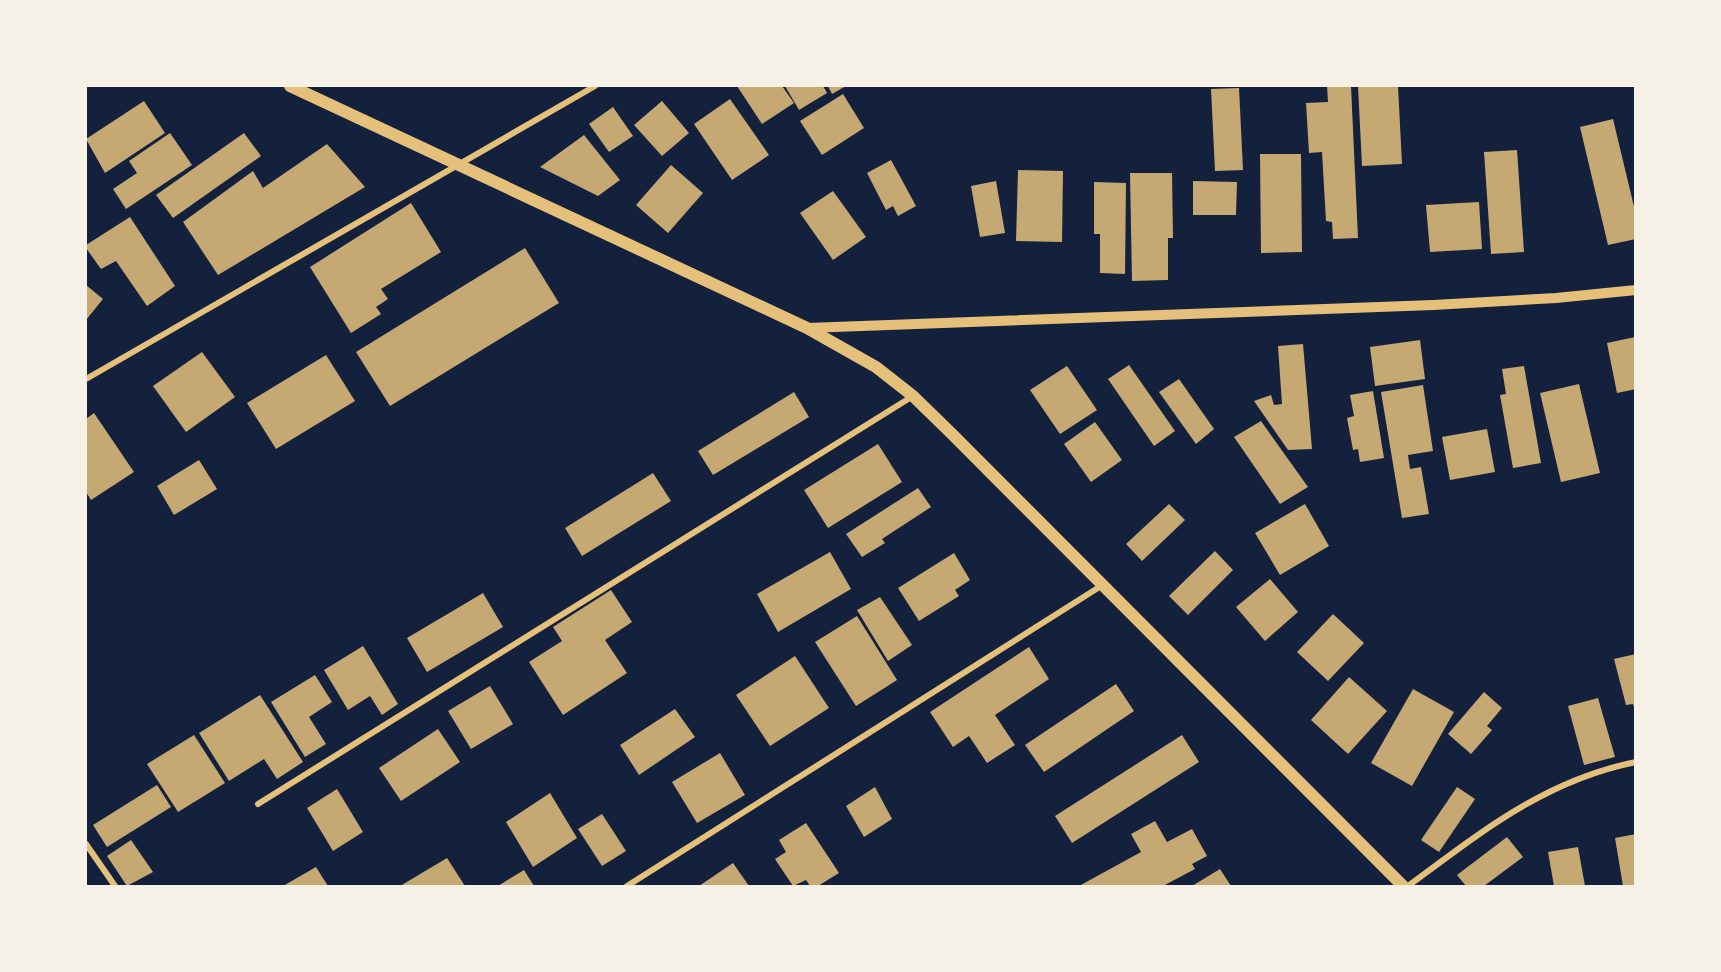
<svg xmlns="http://www.w3.org/2000/svg" width="1721" height="972" viewBox="0 0 1721 972" font-family="'Nunito Sans',sans-serif">
	<style>
		.building { fill: #c6a872 }
		.lines { fill: none; stroke-linecap: round; stroke-linejoin: round }
		.minor { stroke: #e5c07b; stroke-width: 6 }
		.tertiary { stroke: #e5c07b; stroke-width: 10 }
		.secondary { stroke: #e5c07b; stroke-width: 12 }
	</style>
	<rect width="100%" height="100%" fill="#14213d"/>
	<g class="building">
		<path d="M737 86H782L794 103 762 124Z"/>
		<path d="M785 86H823L827 93 799 110Z"/>
		<path d="M828 86H846L832 94Z"/>
		<path d="M1327 86H1351L1358 238 1333 239 1332 222 1326 221 1322 152 1309 153 1306 103 1328 102Z"/>
		<path d="M1358 86H1398L1402 164 1362 166Z"/>
		<path d="M1239 88 1243 170 1215 171 1211 89Z"/>
		<path d="M843 94 864 128 822 155 800 121Z"/>
		<path d="M730 99 769 155 732 180 694 124Z"/>
		<path d="M144 101 165 133 105 173 86 139Z"/>
		<path d="M662 101 689 133 662 156 634 125Z"/>
		<path d="M613 107 633 136 609 152 589 124Z"/>
		<path d="M1613 119 1636 215V239L1608 245 1580 127Z"/>
		<path d="M170 133 192 165 126 209 113 189 137 173 129 161Z"/>
		<path d="M244 133 261 156 173 218 156 195Z"/>
		<path d="M584 135 620 180 598 196 540 167Z"/>
		<path d="M327 144 365 187 218 275 183 222 253 171 263 188Z"/>
		<path d="M1517 150 1524 252 1491 254 1484 152Z"/>
		<path d="M1260 154H1301L1302 252 1261 253Z"/>
		<path d="M891 160 916 206 898 216 893 206 886 210 867 173Z"/>
		<path d="M671 165 703 193 668 233 636 205Z"/>
		<path d="M1018 170 1063 171 1062 242 1016 241Z"/>
		<path d="M1130 173H1172L1173 238H1168V280L1132 281Z"/>
		<path d="M996 181 1005 233 980 237 971 186Z"/>
		<path d="M1193 181 1237 182 1236 215H1193Z"/>
		<path d="M1094 182 1126 183 1125 274 1100 273V234H1094Z"/>
		<path d="M833 191 866 237 833 260 800 213Z"/>
		<path d="M1479 202 1482 249 1430 252 1426 205Z"/>
		<path d="M411 203 441 252 381 289 388 299 376 307 381 314 351 333 310 267Z"/>
		<path d="M130 217 175 286 147 306 116 261 101 269 86 248V245Z"/>
		<path d="M525 248 559 303 390 406 356 352Z"/>
		<path d="M86 285 103 299 86 320Z"/>
		<path d="M1635 337 1636 389 1617 393 1607 343Z"/>
		<path d="M1420 340 1425 379 1375 386 1370 347Z"/>
		<path d="M1303 344 1312 449 1288 450 1254 401 1271 395 1274 405 1282 404 1278 346Z"/>
		<path d="M202 352 235 397 186 432 153 386Z"/>
		<path d="M326 355 355 401 276 449 247 403Z"/>
		<path d="M1129 365 1175 431 1154 446 1108 379Z"/>
		<path d="M1067 366 1097 410 1060 434 1030 390Z"/>
		<path d="M1524 366 1541 463 1513 468 1500 395 1506 394 1502 369Z"/>
		<path d="M1179 379 1214 429 1196 444 1159 392Z"/>
		<path d="M1579 384 1600 473 1561 482 1540 393Z"/>
		<path d="M1423 385 1433 451 1408 455 1410 469 1421 467 1429 514 1402 518 1381 392Z"/>
		<path d="M1373 391 1384 458 1360 462 1358 449 1353 450 1347 418 1354 416 1350 395Z"/>
		<path d="M794 392 809 417 713 475 698 451Z"/>
		<path d="M94 413 134 472 91 500 86 492V419Z"/>
		<path d="M1261 421 1308 487 1280 504 1234 437Z"/>
		<path d="M1095 422 1122 460 1091 482 1064 444Z"/>
		<path d="M1487 429 1495 472 1450 480 1442 437Z"/>
		<path d="M878 444 902 482 828 528 804 490Z"/>
		<path d="M199 460 217 489 174 515 157 486Z"/>
		<path d="M653 473 671 501 582 556 565 528Z"/>
		<path d="M918 488 931 507 882 539 885 543 862 557 846 534Z"/>
		<path d="M1169 504 1185 520 1142 561 1126 544Z"/>
		<path d="M1305 504 1329 546 1280 575 1255 533Z"/>
		<path d="M1215 551 1233 570 1188 615 1169 596Z"/>
		<path d="M830 552 851 589 778 632 757 594Z"/>
		<path d="M954 553 970 580 955 590 959 596 919 621 898 588Z"/>
		<path d="M1270 579 1298 612 1265 641 1236 607Z"/>
		<path d="M611 590 632 622 605 640 627 673 563 715 529 662 562 641 553 627Z"/>
		<path d="M483 593 503 627 427 672 407 638Z"/>
		<path d="M880 597 912 645 888 661 857 610Z"/>
		<path d="M1333 614 1364 643 1328 681 1297 652Z"/>
		<path d="M857 616 897 680 856 706 815 642Z"/>
		<path d="M363 646 398 704 382 715 370 696 348 710 324 670Z"/>
		<path d="M1029 647 1049 679 995 715 1015 745 987 763 969 736 953 747 930 712Z"/>
		<path d="M1636 654V711H1635L1633 704 1626 705 1614 659Z"/>
		<path d="M795 656 829 708 770 746 736 695Z"/>
		<path d="M315 675 332 702 309 717 326 744 305 757 271 702Z"/>
		<path d="M1349 677 1387 711 1348 754 1311 720Z"/>
		<path d="M1116 684 1134 711 1044 772 1025 745Z"/>
		<path d="M490 686 513 724 471 749 448 711Z"/>
		<path d="M1413 689 1454 712 1412 786 1371 763Z"/>
		<path d="M1484 692 1502 708 1487 726 1492 730 1471 754 1448 734Z"/>
		<path d="M260 695 303 762 277 779 264 759 229 781 199 733Z"/>
		<path d="M1598 698 1615 757 1584 765 1568 706Z"/>
		<path d="M675 709 695 737 639 775 620 745Z"/>
		<path d="M438 729 460 762 401 801 379 768Z"/>
		<path d="M194 735 225 783 178 812 147 764Z"/>
		<path d="M1182 735 1199 762 1072 843 1055 816Z"/>
		<path d="M720 753 745 795 697 823 672 782Z"/>
		<path d="M157 785 171 807 107 847 93 825Z"/>
		<path d="M875 787 892 819 864 837 846 806Z"/>
		<path d="M1457 787 1475 799 1439 852 1421 840Z"/>
		<path d="M337 789 363 832 333 851 307 808Z"/>
		<path d="M550 793 577 838 533 867 506 822Z"/>
		<path d="M602 814 626 851 602 866 578 829Z"/>
		<path d="M1155 821 1167 842 1192 829 1207 856 1192 864 1195 869 1163 886H1079L1141 852 1131 834Z"/>
		<path d="M806 823 839 873 818 886H810L806 880 793 886 775 859 786 852 779 840Z"/>
		<path d="M1636 834V886H1623L1615 838Z"/>
		<path d="M1507 837 1523 857 1484 886H1466L1457 875Z"/>
		<path d="M131 840 153 872 127 886 107 856Z"/>
		<path d="M1578 847 1585 886H1554L1548 852Z"/>
		<path d="M447 858 465 886H400Z"/>
		<path d="M733 863 749 886H699Z"/>
		<path d="M316 867 328 886H283Z"/>
		<path d="M1220 869 1231 886H1192Z"/>
		<path d="M524 870 534 886H498Z"/>
	</g>
	<g class="lines">
		<g class="minor">
			<path d="M86 379 595 86"/>
			<path d="M258 804 913 396"/>
			<path d="M86 844 115 886"/>
			<path d="M627 886 1101 586"/>
			<path d="M1408 886C1480 833 1545 780 1636 762"/>
		</g>
		<path class="tertiary" d="M807 328 1433 305 1556 298 1636 290"/>
		<path class="secondary" d="M290 86 807 328 876 367 913 396 952 434 1403 886"/>
	</g>
	<rect width="1721" height="972" fill="none" stroke="#f6f1e7" stroke-width="174"/>
</svg>
